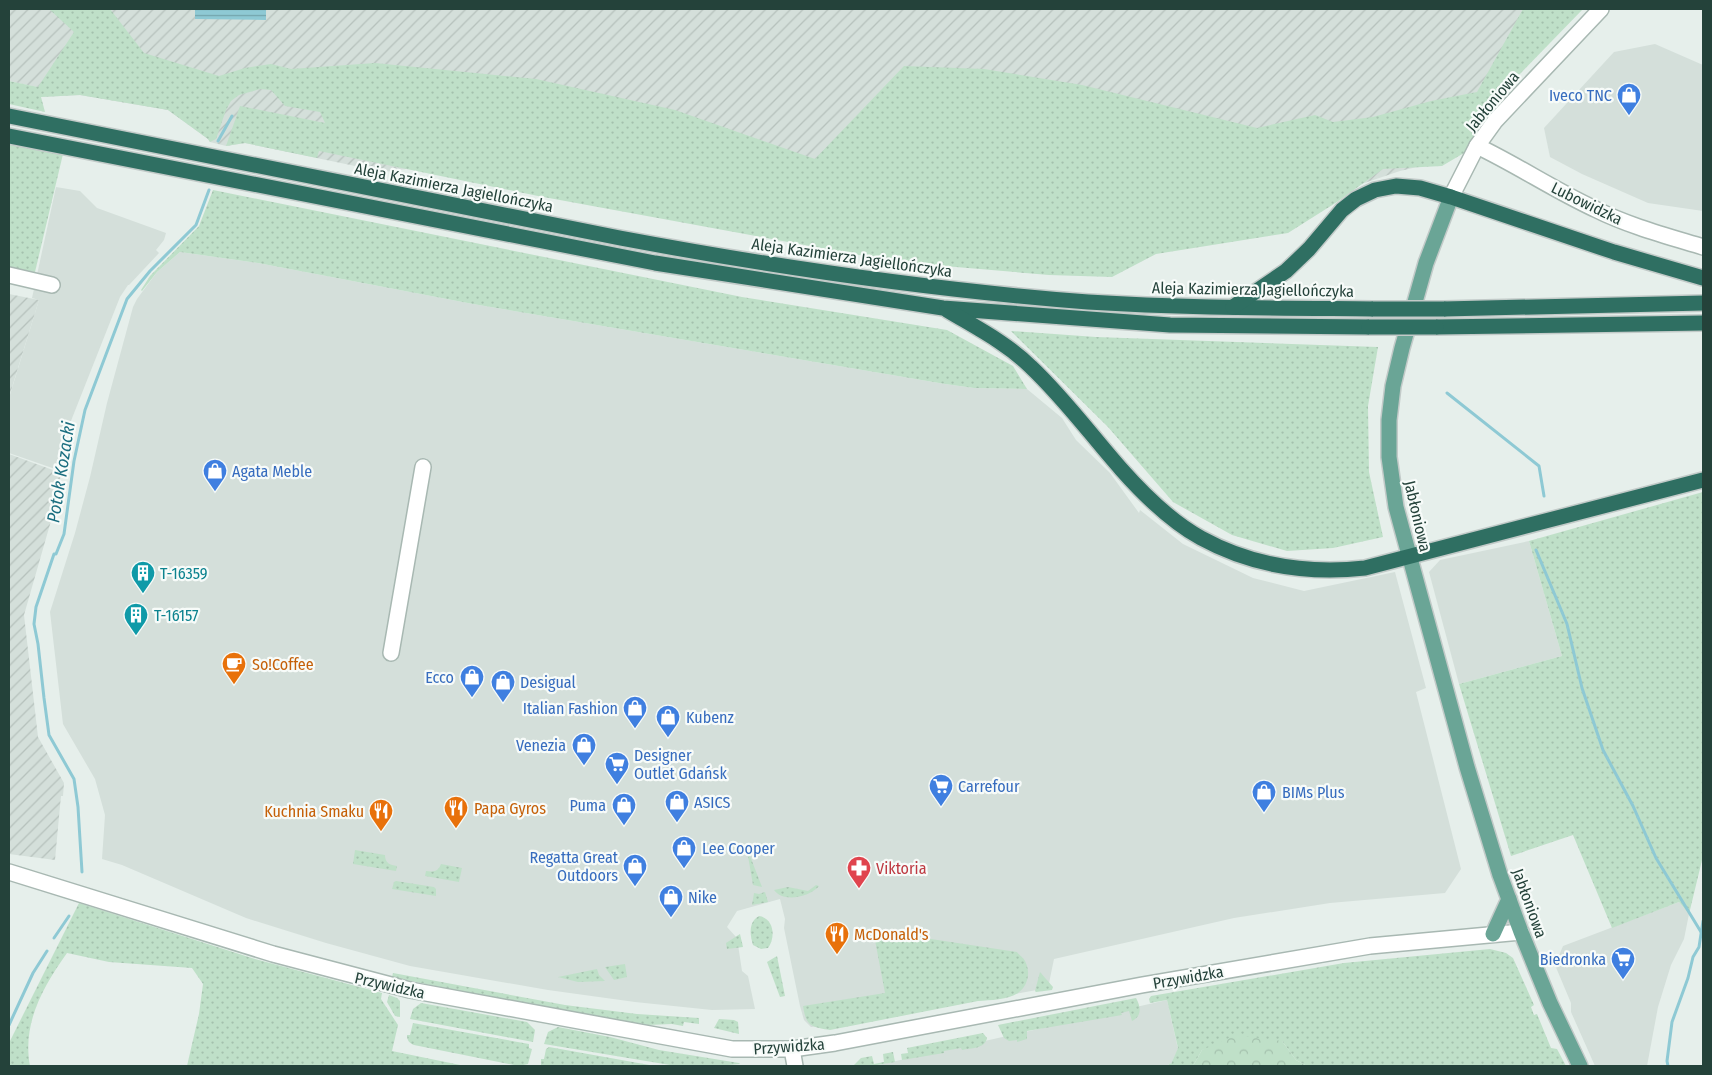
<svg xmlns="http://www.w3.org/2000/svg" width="1712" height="1075" viewBox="0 0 1712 1075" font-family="'Fira Sans Condensed',sans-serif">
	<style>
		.built { fill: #d4dfda }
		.industrial { fill: url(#industrial-furrows) }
		.grass { fill: url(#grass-dots) }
		.forest { fill: url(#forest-crowns) }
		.water { fill: url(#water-rules) }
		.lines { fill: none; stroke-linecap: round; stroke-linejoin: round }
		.stream { stroke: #8ec9d4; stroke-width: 3 }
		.minor-casing { stroke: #a8b8b2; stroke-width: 18 }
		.major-casing { stroke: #c2cac8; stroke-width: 18 }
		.highway-casing { stroke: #c2cac8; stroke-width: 18 }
		.minor { stroke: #fff; stroke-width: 15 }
		.major { stroke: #6aa596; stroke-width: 15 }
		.highway { stroke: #2f6f62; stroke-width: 15 }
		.highway-bridge-casing { stroke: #c2cac8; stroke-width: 18; stroke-linecap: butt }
		.highway-bridge { stroke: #2f6f62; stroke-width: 15 }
		.labels { text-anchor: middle; stroke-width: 4.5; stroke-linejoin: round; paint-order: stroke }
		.shop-label { font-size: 16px; fill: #366cbe; stroke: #f7fbf9; text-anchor: start }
		.street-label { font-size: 16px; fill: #24423a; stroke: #f7fbf9 }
		.culture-label { font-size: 16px; fill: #0d838f; stroke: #f7fbf9; text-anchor: start }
		.food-label { font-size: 16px; fill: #c56008; stroke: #f7fbf9; text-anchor: start }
		.health-label { font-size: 16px; fill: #be3a42; stroke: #f7fbf9; text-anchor: start }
		.water-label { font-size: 18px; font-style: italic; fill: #1c6f80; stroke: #f7fbf9 }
	</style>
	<defs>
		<pattern id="industrial-furrows" width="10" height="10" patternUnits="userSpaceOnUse" patternTransform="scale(1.25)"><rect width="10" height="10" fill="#d4dfda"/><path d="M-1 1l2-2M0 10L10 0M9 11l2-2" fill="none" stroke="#b6c1bc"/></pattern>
		<pattern id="grass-dots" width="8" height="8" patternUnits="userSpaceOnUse" patternTransform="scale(1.25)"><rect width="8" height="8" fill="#bfe0c8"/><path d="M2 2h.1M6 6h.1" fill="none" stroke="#a4c1ad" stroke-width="1.8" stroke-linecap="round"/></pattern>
		<pattern id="forest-crowns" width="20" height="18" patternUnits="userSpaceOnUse" patternTransform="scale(1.25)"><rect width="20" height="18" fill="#bfe0c8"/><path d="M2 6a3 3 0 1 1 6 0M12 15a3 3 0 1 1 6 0" fill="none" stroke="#a4c1ad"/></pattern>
		<pattern id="water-rules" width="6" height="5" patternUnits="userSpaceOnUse" patternTransform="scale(1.25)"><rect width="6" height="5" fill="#8ec9d4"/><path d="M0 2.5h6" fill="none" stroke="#74a5ad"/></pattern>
	</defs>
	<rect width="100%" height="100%" fill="#e6efeb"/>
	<g class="built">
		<path d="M1655 44 1703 65V211L1648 203 1582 174 1550 157 1544 128 1614 52Z"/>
		<path d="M56 187 80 191 97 208 166 233 164 240 156 250 159 253 129 285H128L120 297 65 436 61 471 9 453V398L39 300 32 298Z"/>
		<path d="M180 252 258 263 473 304 945 384 974 388 1027 389 1062 418 1076 440 1110 473 1139 513 1140 510 1183 544 1253 578 1304 591 1395 572 1426 688 1416 692 1461 869 1445 893 1330 903 1234 918 1054 959 1048 988 877 1019 811 1027 804 1020 800 1006 784 928 785 919 780 899 737 911 727 927 737 938 742 971 748 976 755 1009 712 1010 635 1002 548 990 410 966 326 943 246 918 122 865 102 859 105 815 95 779 63 724 50 612 75 533 90 477 107 403 133 307 137 299 157 272Z"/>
		<path d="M1529 541 1562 656 1459 684 1429 572 1440 560Z"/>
		<path d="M1679 902 1689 914 1684 939 1671 965 1658 1007 1647 1066H1595L1571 1012V1003L1555 965 1563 946Z"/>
		<path d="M1167 1000 1178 1049 1171 1064 1170 1063 1168 1066H874Z"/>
	</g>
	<g class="industrial">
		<path d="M9 9H1527L1451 159 1400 171 1254 220 413 168 384 172 245 143 226 146 210 142 208 139 168 110 80 95 41 97 37 87 9 81Z"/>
		<path d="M9 294 39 300 9 397Z"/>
		<path d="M9 454 61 473 57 500 24 615 38 737 64 783 63 796H61L60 806 55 860 9 854Z"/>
	</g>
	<g class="grass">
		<path d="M49 9H110L144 53 219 76 245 68 271 64 291 69 375 63 536 79 675 110 815 159 904 66 984 69 1082 85 1257 128 1315 115 1333 122 1373 117 1431 101 1477 92 1523 9H1583L1516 78 1464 153 1442 166 1383 169 1337 202 1288 233 1156 254 1112 277 1049 275 897 262 538 196 319 151 317 158 245 143 226 146 240 106 325 123 320 112 285 106 271 90 260 89 239 95 231 101 226 110 216 139 210 142 208 139 168 110 80 95 41 97 45 112 9 104V81L38 87 74 32Z"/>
		<path d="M9 144 63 154 35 272 9 267Z"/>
		<path d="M213 190 742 297 947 330 1013 366 1027 389 974 388 945 384 473 304 258 263 180 252 157 272 142 291 141 290 150 276 199 226Z"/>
		<path d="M1011 331 1096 337 1378 347 1368 406 1369 472 1383 537 1333 548 1287 551 1232 535 1173 502 1108 427Z"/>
		<path d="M1703 492V856L1689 914 1679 902 1612 928 1573 835 1511 856 1459 684 1562 656 1529 541Z"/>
		<path d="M355 850 385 855C385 863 390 865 397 866L396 871 353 864Z"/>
		<path d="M748 856H750L762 887 753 885Z"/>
		<path d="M441 864 462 868 459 882 425 876 426 871C433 872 438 872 441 864Z"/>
		<path d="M396 881 434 887 436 889V896L392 889 394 882Z"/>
		<path d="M816 885 819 886C810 897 783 903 774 890L788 887 808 891Z"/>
		<path d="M765 892 768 902 752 905 754 893 759 894Z"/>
		<path d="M79 903 255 959 382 993 381 999 398 1025 392 1051 465 1066H187L199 1014 203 984 192 968 109 962 67 953C43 987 22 1023 30 1066H10L9 1060 10 1041Z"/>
		<path d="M759 916C774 918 776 938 768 948L761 949 753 945C750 935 748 922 759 916Z"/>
		<path d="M878 931 1017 952C1019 955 1024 958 1025 961 1031 972 1028 986 1018 993 1008 1000 990 1000 978 1001L830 1030C811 1027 806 1026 803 1006L885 993 874 935Z"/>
		<path d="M740 934 743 947 727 949 726 943Z"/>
		<path d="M1490 949 1506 953 1513 958 1534 1005 1531 1007 1534 1015 1537 1014 1551 1048 1557 1049 1566 1066H1307L1296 1060 1282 1041 1202 1050 1193 1066H1168L1170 1063 1171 1064 1178 1048 1167 1000 1150 1003 1149 999 1151 996 1344 963Z"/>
		<path d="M777 956 785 996 780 997 767 962Z"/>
		<path d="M625 964 627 977 614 980 605 967Z"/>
		<path d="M597 969 599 975 605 981 578 982 558 977Z"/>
		<path d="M1040 972 1053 987 1052 990 1036 992 1035 991Z"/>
		<path d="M393 973 565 1005 637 1014 699 1018V1024L684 1022 683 1026 672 1024 648 1025 479 995 392 977Z"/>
		<path d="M389 995 397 998 400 1001V1017L395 1016 387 1002Z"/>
		<path d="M1136 998C1141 1007 1142 1016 1132 1021L1129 1011 1121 1013 1122 1015 1027 1031V1039L1017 1042V1040L1009 1041 1004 1038 998 1025Z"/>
		<path d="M421 1003 527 1022 535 1030 533 1042 410 1019 413 1009Z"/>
		<path d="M719 1019 734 1020 738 1022 739 1034 714 1028Z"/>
		<path d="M413 1023 529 1044V1048L532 1049 528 1064 519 1066 414 1045C409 1043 407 1040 407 1035H410Z"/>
		<path d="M558 1027 610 1037 659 1050 739 1063 740 1064 728 1065 727 1066H676L544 1044 548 1032Z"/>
		<path d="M983 1033 987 1038C985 1049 971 1048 962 1050L961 1048 944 1051V1053L902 1060 901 1054 908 1053 907 1048Z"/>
		<path d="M549 1047 655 1066H658H541V1059H544L546 1049Z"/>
		<path d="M893 1052 895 1062 871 1066H853L861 1058 872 1056 874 1064 884 1062 883 1054Z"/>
	</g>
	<path class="forest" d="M1236 1035 1282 1041 1296 1060 1307 1066H1193L1202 1050Z"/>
	<path class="water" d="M195 9H266V20L195 19Z"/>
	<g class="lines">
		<g class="stream">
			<path d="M218 141 232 116"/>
			<path d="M1447 393 1539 466 1544 496"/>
			<path d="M1536 550 1567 624 1582 688 1603 750 1633 806 1656 858 1701 932"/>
			<path d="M82 872 78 807 74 779 49 735 44 698 38 644 34 624 36 607 54 554H56L64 534 74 461 85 410 127 299 150 271 196 225 209 190"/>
			<path d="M54 938 69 916"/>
			<path d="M9 1025 33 973 47 951"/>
			<path d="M1668 1066 1667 1061 1672 1022 1688 978 1693 957 1699 947 1703 921"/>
		</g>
		<defs>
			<g id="minor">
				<path d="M1477 146C1517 165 1554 190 1595 209 1629 226 1667 236 1703 247"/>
				<path d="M1451 197 1477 146 1495 121 1601 9"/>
				<path d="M9 275 52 285"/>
				<path d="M391 653 423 467"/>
				<path d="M9 872 273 954 410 990 732 1049H792L835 1043 1142 985 1370 946 1521 932"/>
				<path d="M792 1049 795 1066"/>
			</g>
			<g id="major">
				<path d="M1451 197 1426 263 1402 348 1393 386 1389 420V457L1396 507 1467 767 1500 875 1521 932 1550 1003 1580 1066"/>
				<path d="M1493 934 1509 899"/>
			</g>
			<g id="highway">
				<path d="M9 116 620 238C775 267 931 290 1088 302 1183 308 1278 308 1373 309"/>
				<path d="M9 136 655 263 943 308 1170 325 1369 327"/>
				<path d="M1233 307 1286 271 1309 249 1342 210 1356 199 1375 190 1396 186 1420 188 1451 197 1614 252 1703 278"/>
				<path d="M1444 309 1703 303"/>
				<path d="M947 310C975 327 1007 343 1031 367 1064 398 1091 435 1121 469 1144 495 1170 521 1201 538 1252 566 1308 574 1365 568L1703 480"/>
				<path d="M1436 327 1703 323"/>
			</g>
		</defs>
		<use href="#minor" class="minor-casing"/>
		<use href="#major" class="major-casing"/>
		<use href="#highway" class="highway-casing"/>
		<use href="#minor" class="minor"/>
		<use href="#major" class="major"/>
		<use href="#highway" class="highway"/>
		<defs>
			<g id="highway-bridge">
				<path d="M1373 309H1444"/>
				<path d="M1369 327H1436"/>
			</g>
		</defs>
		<use href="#highway-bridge" class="highway-bridge-casing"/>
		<use href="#highway-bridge" class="highway-bridge"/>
	</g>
	<defs>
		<symbol id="shop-pin" viewBox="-11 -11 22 30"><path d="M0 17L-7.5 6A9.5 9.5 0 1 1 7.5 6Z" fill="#3f7fe0" stroke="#f7fbf9"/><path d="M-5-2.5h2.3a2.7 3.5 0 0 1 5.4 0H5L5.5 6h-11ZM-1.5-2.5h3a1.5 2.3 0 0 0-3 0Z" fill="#fff"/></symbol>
		<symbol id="building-pin" viewBox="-11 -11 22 30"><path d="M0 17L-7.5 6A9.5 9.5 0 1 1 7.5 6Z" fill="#0f9aa8" stroke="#f7fbf9"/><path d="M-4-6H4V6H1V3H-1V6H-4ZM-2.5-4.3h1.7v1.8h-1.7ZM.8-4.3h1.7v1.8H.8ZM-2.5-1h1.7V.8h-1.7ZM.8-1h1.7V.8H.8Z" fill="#fff"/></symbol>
		<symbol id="cafe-pin" viewBox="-11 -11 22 30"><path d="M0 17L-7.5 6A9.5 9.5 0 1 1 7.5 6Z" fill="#e8710a" stroke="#f7fbf9"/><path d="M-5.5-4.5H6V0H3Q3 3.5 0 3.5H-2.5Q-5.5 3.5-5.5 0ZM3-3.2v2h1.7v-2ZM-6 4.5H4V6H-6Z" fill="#fff"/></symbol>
		<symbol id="supermarket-pin" viewBox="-11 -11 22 30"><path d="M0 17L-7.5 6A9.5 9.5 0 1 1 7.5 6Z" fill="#3f7fe0" stroke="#f7fbf9"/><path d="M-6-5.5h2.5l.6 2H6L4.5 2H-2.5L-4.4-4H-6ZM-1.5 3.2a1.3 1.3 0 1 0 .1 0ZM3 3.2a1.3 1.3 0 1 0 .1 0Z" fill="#fff"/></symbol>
		<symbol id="restaurant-pin" viewBox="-11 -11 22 30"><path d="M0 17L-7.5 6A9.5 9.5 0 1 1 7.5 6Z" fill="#e8710a" stroke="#f7fbf9"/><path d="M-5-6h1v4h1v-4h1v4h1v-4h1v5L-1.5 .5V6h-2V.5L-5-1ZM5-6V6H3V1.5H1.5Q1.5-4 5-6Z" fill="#fff"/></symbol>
		<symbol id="pharmacy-pin" viewBox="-11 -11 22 30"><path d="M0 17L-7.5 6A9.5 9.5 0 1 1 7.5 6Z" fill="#e0444e" stroke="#f7fbf9"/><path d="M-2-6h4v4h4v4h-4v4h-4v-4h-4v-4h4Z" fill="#fff"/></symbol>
	</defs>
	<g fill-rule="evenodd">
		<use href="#shop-pin" x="1615" y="81" width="28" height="38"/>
		<use href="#shop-pin" x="201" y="457" width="28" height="38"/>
		<use href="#building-pin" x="129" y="559" width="28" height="38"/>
		<use href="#building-pin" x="122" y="601" width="28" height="38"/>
		<use href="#cafe-pin" x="220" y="650" width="28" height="38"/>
		<use href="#shop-pin" x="458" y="663" width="28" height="38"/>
		<use href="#shop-pin" x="489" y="668" width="28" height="38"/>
		<use href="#shop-pin" x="621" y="694" width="28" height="38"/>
		<use href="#shop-pin" x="654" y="703" width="28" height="38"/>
		<use href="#shop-pin" x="570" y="731" width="28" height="38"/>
		<use href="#supermarket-pin" x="603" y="750" width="28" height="38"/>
		<use href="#supermarket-pin" x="927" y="772" width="28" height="38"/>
		<use href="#shop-pin" x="1250" y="778" width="28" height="38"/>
		<use href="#shop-pin" x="663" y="788" width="28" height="38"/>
		<use href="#shop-pin" x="610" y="791" width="28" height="38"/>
		<use href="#restaurant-pin" x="442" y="794" width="28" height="38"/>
		<use href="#restaurant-pin" x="367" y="797" width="28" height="38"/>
		<use href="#shop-pin" x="670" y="834" width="28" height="38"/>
		<use href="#shop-pin" x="621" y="852" width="28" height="38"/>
		<use href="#pharmacy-pin" x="845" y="854" width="28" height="38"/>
		<use href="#shop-pin" x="657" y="883" width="28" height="38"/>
		<use href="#restaurant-pin" x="823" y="920" width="28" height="38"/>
		<use href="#supermarket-pin" x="1609" y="945" width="28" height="38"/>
	</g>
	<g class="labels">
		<g class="shop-label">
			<text x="1612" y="101" text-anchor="end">Iveco TNC</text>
			<text x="232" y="477">Agata Meble</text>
			<text x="454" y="683" text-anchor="end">Ecco</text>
			<text x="520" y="688">Desigual</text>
			<text x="618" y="714" text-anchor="end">Italian Fashion</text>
			<text x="686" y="723">Kubenz</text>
			<text x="566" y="751" text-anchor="end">Venezia</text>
			<text x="634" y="761">Designer<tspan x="634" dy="18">Outlet Gdańsk</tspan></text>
			<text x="958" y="792">Carrefour</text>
			<text x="1282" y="798">BIMs Plus</text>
			<text x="694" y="808">ASICS</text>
			<text x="606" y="811" text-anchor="end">Puma</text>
			<text x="702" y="854">Lee Cooper</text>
			<text x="618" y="863" text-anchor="end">Regatta Great<tspan x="618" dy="18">Outdoors</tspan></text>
			<text x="688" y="903">Nike</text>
			<text x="1606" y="965" text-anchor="end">Biedronka</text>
		</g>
		<g class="street-label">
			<text transform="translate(1492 101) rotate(-50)" y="6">Jabłoniowa</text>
			<text transform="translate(454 187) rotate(11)" y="6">Aleja Kazimierza Jagiellończyka</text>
			<text transform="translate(1587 203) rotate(26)" y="6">Lubowidzka</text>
			<text transform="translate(852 257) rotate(8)" y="6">Aleja Kazimierza Jagiellończyka</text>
			<text transform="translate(1253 289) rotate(1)" y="6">Aleja Kazimierza Jagiellończyka</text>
			<text transform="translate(1418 516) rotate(77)" y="6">Jabłoniowa</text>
			<text transform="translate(1530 903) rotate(70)" y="6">Jabłoniowa</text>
			<text transform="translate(1188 977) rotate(-10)" y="6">Przywidzka</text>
			<text transform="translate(390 985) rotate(13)" y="6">Przywidzka</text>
			<text transform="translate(789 1046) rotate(-4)" y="6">Przywidzka</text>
		</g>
		<g class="culture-label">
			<text x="160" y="579">T-16359</text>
			<text x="154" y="621">T-16157</text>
		</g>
		<g class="food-label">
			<text x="252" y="670">So!Coffee</text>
			<text x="474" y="814">Papa Gyros</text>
			<text x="364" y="817" text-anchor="end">Kuchnia Smaku</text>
			<text x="854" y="940">McDonald's</text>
		</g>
		<g class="health-label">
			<text x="876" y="874">Viktoria</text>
		</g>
		<g class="water-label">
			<text transform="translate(61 472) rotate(-81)" y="6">Potok Kozacki</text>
		</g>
	</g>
	<rect width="1712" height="1075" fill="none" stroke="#24423a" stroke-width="20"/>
</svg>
